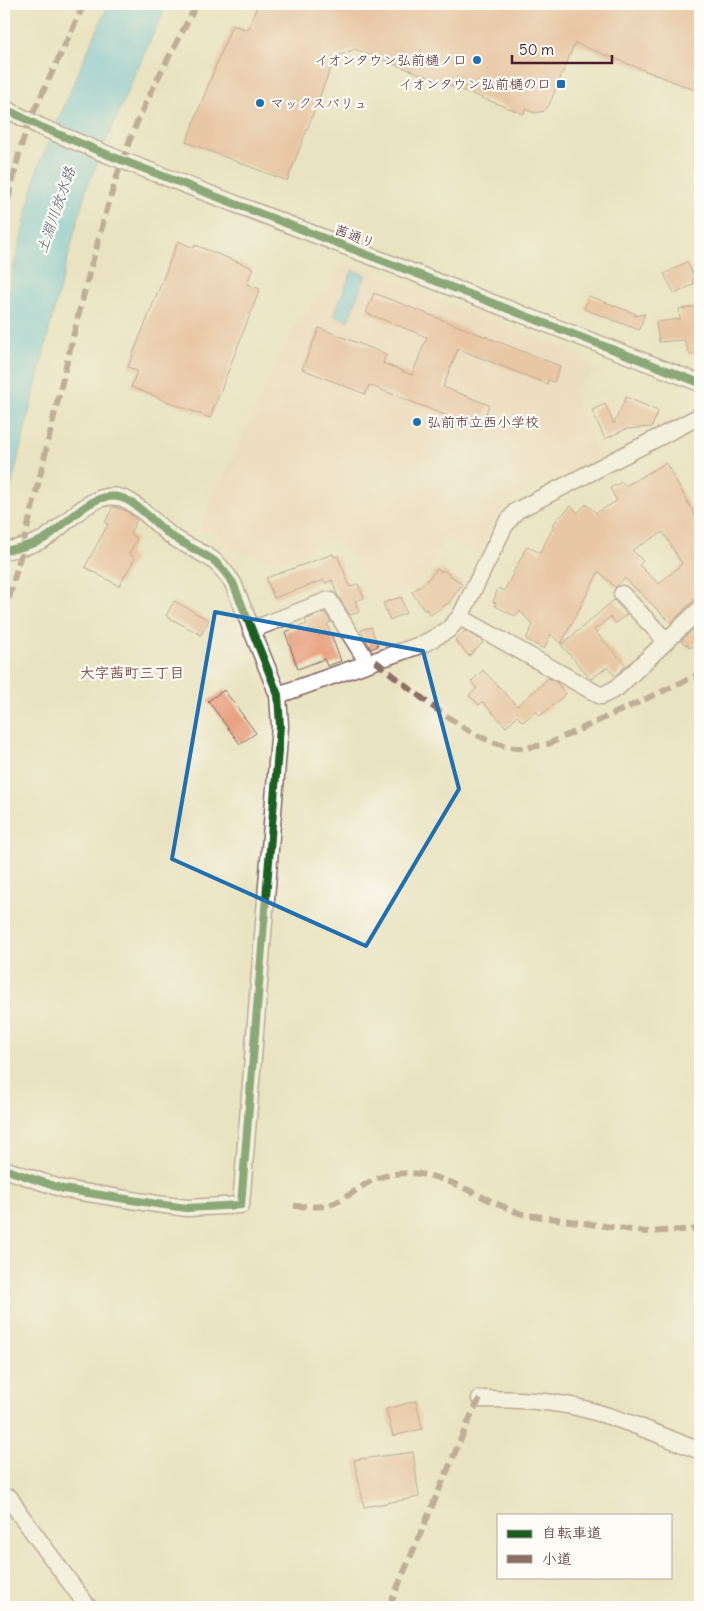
<svg xmlns="http://www.w3.org/2000/svg" width="704" height="1611" viewBox="0 0 704 1611" font-family="Delius,'Klee One',sans-serif">
	<style>
		.built { fill: #f2d4be }
		.water { fill: #66c6e4; stroke: #587288 }
		.building { fill: #e8a383; fill-rule: evenodd }
		.lines { fill: none; stroke-linecap: round; stroke-linejoin: round }
		.minor-casing { stroke: #826460; stroke-width: 19 }
		.minor { stroke: #fff; stroke-width: 16 }
		.quiet { stroke: #8d6e63; stroke-width: 6; stroke-dasharray: 12 6; stroke-linecap: butt }
		.cycleway-casing { stroke: #fdfcf7; stroke-width: 11 }
		.cycleway { stroke: #1b5e20; stroke-width: 8 }
		.marked { fill: none; stroke: #1f6fb2; stroke-width: 4; stroke-linejoin: round }
		.poi-dot { fill: #1f6fb2; stroke: #fdfcf7; stroke-width: 2 }
		.labels { text-anchor: middle; stroke-width: 4.5; stroke-linejoin: round; paint-order: stroke }
		.poi-label { font-size: 14px; fill: #4a1f2b; stroke: #fdfcf7; text-anchor: end }
		.street-label { font-size: 14px; fill: #4a1f2b; stroke: #fdfcf7 }
		.water-label { font-size: 15px; font-style: italic; fill: #54596c; stroke: #fdfcf7 }
		.neighbourhood-label { font-size: 15px; font-weight: bold; fill: #814d4a; stroke: #fdfcf7 }
	</style>
	<rect width="100%" height="100%" fill="#fdfcf7"/>
	<filter id="ink" filterUnits="userSpaceOnUse"><feTurbulence type="fractalNoise" baseFrequency=".02" numOctaves="2"/><feDisplacementMap in="SourceGraphic" scale="10" xChannelSelector="R" yChannelSelector="G"/><feConvolveMatrix kernelMatrix="1 2 1 2 8 2 1 2 1" color-interpolation-filters="sRGB"/></filter>
	<filter id="wash" filterUnits="userSpaceOnUse"><feTurbulence type="fractalNoise" baseFrequency=".0096" numOctaves="4" result="noise"/><feDisplacementMap in="SourceGraphic" scale="20" xChannelSelector="R" yChannelSelector="G"/><feGaussianBlur stdDeviation="1.12" result="paint"/><feColorMatrix in="noise" values="0 0 0 0 0 0 0 0 0 0 0 0 0 0 0 0 0 1.4 0 .05"/><feComposite in="paint" operator="in"/></filter>
	<g filter="url(#wash)">
		<rect width="100%" height="100%" fill="#eae3c1"/>
		<path class="built" d="M346 262 578 353 594 372 571 389 599 456 511 500 495 517 478 555 443 540 424 581 380 605 374 589 355 559 335 539 272 566 265 560 236 552 216 532 199 530 293 329Z"/>
		<g class="water">
			<path d="M109 4H167L135 74 86 189 54 310 4 516V307L38 167 88 50Z"/>
			<path d="M352 270 366 275 348 321 334 315Z"/>
		</g>
		<g id="blocks">
			<g class="building">
				<path d="M258 4H700V92L575 43 549 105 544 111 535 113 525 109 524 114 355 49 335 57 287 181 186 142 232 25 248 30Z"/>
				<path d="M178 241 194 248 195 245 253 268 247 284 260 289 210 418 131 387 137 371 128 367Z"/>
				<path d="M687 262 695 278 692 280 694 284 675 294 664 274Z"/>
				<path d="M374 293 560 366 554 382 548 380 547 384 458 349 443 387 489 405 480 429 369 385 365 394 302 369 319 328 386 354 383 363 412 375 427 337 366 313Z"/>
				<path d="M589 296 636 314 634 316 645 314 639 330 584 309Z"/>
				<path d="M700 306V351L690 355 684 340 659 342 656 322 680 319 679 309Z"/>
				<path d="M626 397 658 411 652 427 626 429 605 439 592 410 605 404 614 424Z"/>
				<path d="M666 463 700 524V594L671 623 625 578 615 587 599 571 561 644 551 634 544 649 526 639 533 625 520 611 515 616 495 606 496 603 493 602 498 588 504 591 527 546 540 553 554 526 552 525 571 506 578 513 586 504 596 513 617 501 610 488 622 482 625 486ZM663 532 682 564 659 584 639 565 643 561 632 550Z"/>
				<path d="M113 507 125 510 137 520 130 534 137 538 129 554 135 558 119 586 85 567 108 524 105 523Z"/>
				<path d="M333 554 334 557 338 556 350 587 358 584 364 598 355 601 359 612 350 615 338 596 332 580 326 583 324 580 274 598 266 578Z"/>
				<path d="M437 569 441 572 443 570 462 584 449 603 430 615 426 609 424 610 412 592 425 583Z"/>
				<path d="M401 597 406 613 390 620 383 603Z"/>
				<path d="M614 600 627 614 616 623 610 617 594 630 626 665 615 676 607 667 591 679 561 645Z"/>
				<path d="M174 601 209 620 201 635 166 616Z"/>
				<path d="M322 613H325L331 622 327 624 341 661 327 666 324 659 298 669 285 632 307 624 305 620Z"/>
				<path d="M699 624 700 626V641L690 648 687 644 685 645 681 641Z"/>
				<path d="M371 627 378 646 371 649 361 630Z"/>
				<path d="M465 631 480 640 483 643 469 656 455 640Z"/>
				<path d="M483 670 517 706 549 678 556 682 566 694 540 716 536 711 523 722 517 716 506 727 483 702 479 705 469 695 477 688 471 682Z"/>
				<path d="M224 690 256 733 240 744 208 701Z"/>
				<path d="M416 1401 422 1429 393 1436 386 1409Z"/>
				<path d="M413 1452 419 1497 364 1507 354 1460Z"/>
			</g>
		</g>
	</g>
	<g filter="url(#ink)">
		<use href="#blocks" fill-opacity="0" stroke="#826460" stroke-width="1"/>
		<g class="lines">
			<defs>
				<g id="minor">
					<path d="M4 108 41 127 111 156 700 383"/>
					<path d="M4 551C18 548 31 546 44 539 69 524 96 483 129 501 144 510 156 524 170 535 184 545 200 551 213 560 221 566 227 575 233 583L278 695 280 726 241 1205 187 1208 157 1204 63 1189 4 1169"/>
					<path d="M622 594 666 641"/>
					<path d="M460 617 601 696 617 688 700 609"/>
					<path d="M251 630 329 600 368 663"/>
					<path d="M278 695 423 644 448 630 460 617 504 527 516 511 700 416"/>
					<path d="M480 1399C512 1399 545 1400 576 1407 619 1417 660 1435 700 1451"/>
					<path d="M10 1498 19 1513 88 1607"/>
				</g>
			</defs>
			<use href="#minor" class="minor-casing"/>
			<use href="#minor" class="minor"/>
			<g class="quiet">
				<path d="M4 217 20 150 29 122 84 4"/>
				<path d="M4 616C38 497 61 375 94 256 103 224 111 192 122 161 141 106 170 55 197 4"/>
				<path d="M375 661C412 689 471 744 517 748 528 748 537 746 548 744L700 674"/>
				<path d="M294 1206C305 1206 322 1208 332 1204 348 1198 362 1184 378 1178 432 1160 473 1197 522 1214L646 1232 700 1229"/>
				<path d="M389 1607 472 1413 480 1399"/>
			</g>
			<defs>
				<g id="cycleway">
					<path d="M4 108 41 127 111 156 700 383"/>
					<path d="M4 551C18 548 31 546 44 539 69 524 96 483 129 501 144 510 156 524 170 535 184 545 200 551 213 560 221 566 227 575 233 583L278 695 280 726 241 1205 187 1208 157 1204 63 1189 4 1169"/>
				</g>
			</defs>
			<use href="#cycleway" class="cycleway-casing"/>
			<use href="#cycleway" class="cycleway"/>
		</g>
	</g>
	<path d="M0 0H704V1611H0ZM215 612 423 651 459 789 366 946 172 859Z" fill="#eae3c1" fill-opacity=".55" fill-rule="evenodd"/>
	<path class="marked" d="M215 612 423 651 459 789 366 946 172 859Z"/>
	<g class="poi-dot">
		<circle cx="477" cy="60" r="5"/>
		<rect x="556" y="79" width="10" height="10" rx="2.5"/>
		<circle cx="260" cy="103" r="5"/>
		<circle cx="417" cy="422" r="5"/>
	</g>
	<g class="labels">
		<g class="poi-label">
			<text x="467" y="65">イオンタウン弘前樋ノ口</text>
			<text x="551" y="89">イオンタウン弘前樋の口</text>
			<text x="270" y="108" text-anchor="start">マックスバリュ</text>
			<text x="427" y="427" text-anchor="start">弘前市立西小学校</text>
		</g>
		<g class="street-label">
			<text transform="translate(355 236) rotate(21)" y="5">茜通り</text>
		</g>
		<g class="water-label">
			<text transform="translate(56 210) rotate(-71)" y="5">土淵川放水路</text>
		</g>
		<g class="neighbourhood-label">
			<text x="132" y="678">大字茜町三丁目</text>
		</g>
	</g>
	<rect width="704" height="1611" fill="none" stroke="#fdfcf7" stroke-width="20"/>
	<rect x="497" y="1514" width="175" height="65" fill="#fdfcf7" stroke="#b5a4a5"/>
	<rect x="507" y="1530" width="25" height="8" fill="#1b5e20" stroke="#b5a4a5"/>
	<text x="542" y="1538" font-size="15" fill="#4a1f2b">自転車道</text>
	<rect x="507" y="1555" width="25" height="8" fill="#8d6e63" stroke="#b5a4a5"/>
	<text x="542" y="1564" font-size="15" fill="#4a1f2b">小道</text>
	<path d="M512 55v8h100v-8" fill="none" stroke="#4a1f2b" stroke-width="2.5"/>
	<text x="519" y="55" font-size="15" fill="#4a1f2b" stroke="#fdfcf7" stroke-width="4" paint-order="stroke">50 m</text>
</svg>
